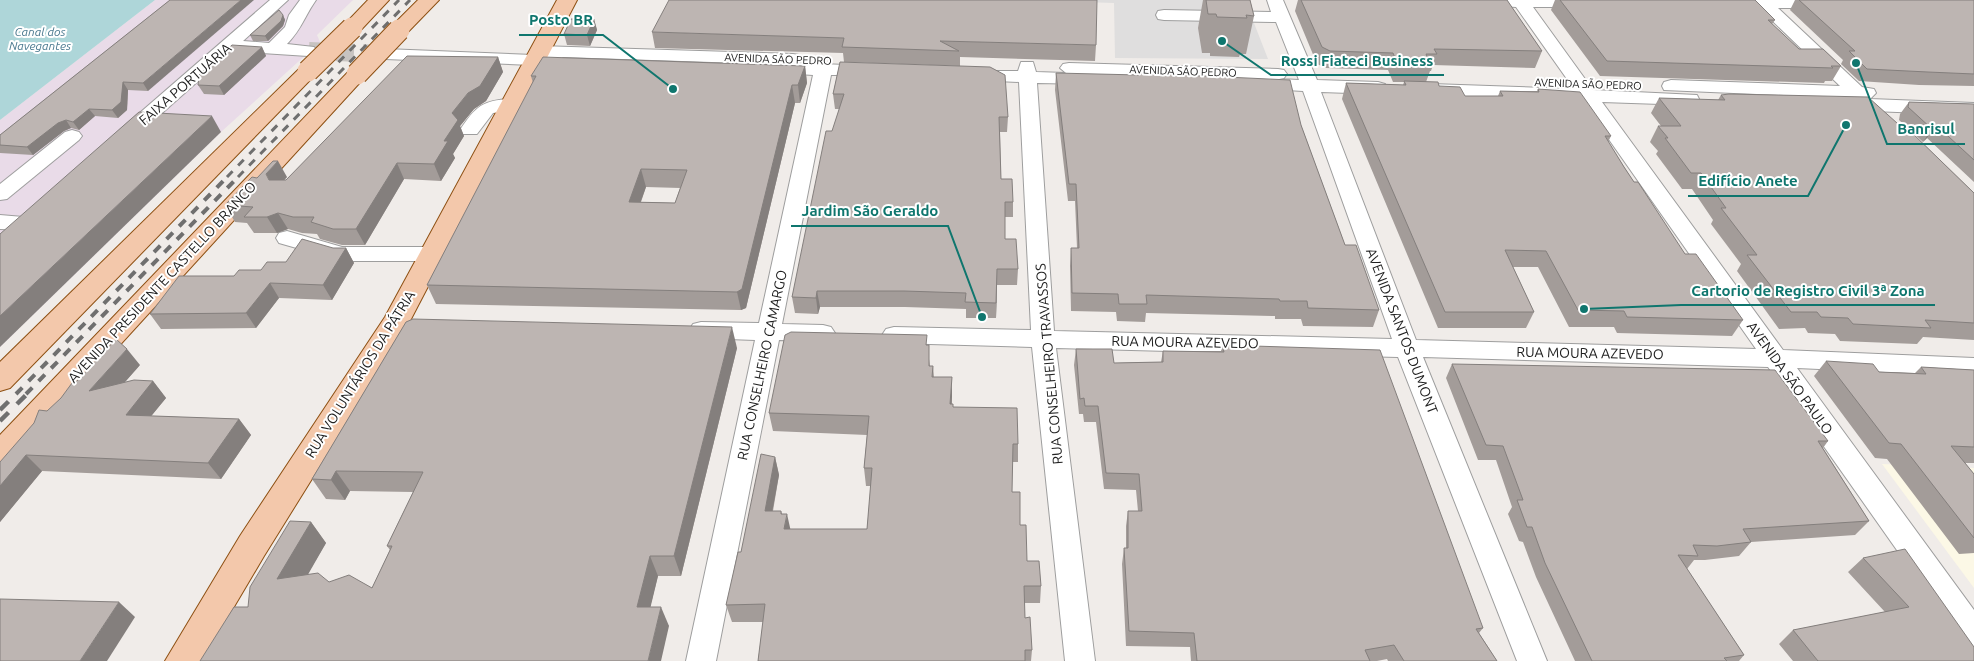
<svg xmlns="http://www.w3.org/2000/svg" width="1974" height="661" viewBox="0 0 1974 661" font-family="Ubuntu,sans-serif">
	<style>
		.residential { fill: #dfdede }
		.industrial { fill: #e9dbe8 }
		.education { fill: #fcf8e6 }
		.water { fill: #aed6d9 }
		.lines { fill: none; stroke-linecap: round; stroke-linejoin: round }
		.minor-tunnel { stroke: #c7c3c1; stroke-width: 18; stroke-dasharray: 18 9; stroke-linecap: butt }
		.minor-casing { stroke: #9e9e9e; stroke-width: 2 }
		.major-casing { stroke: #8d4f11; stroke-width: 2 }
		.minor { fill: #fff; fill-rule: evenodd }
		.major { fill: #f3c8ab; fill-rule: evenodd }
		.rail-far2 { stroke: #6f6f6f; stroke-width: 3; stroke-dasharray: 8 8; stroke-linecap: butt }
		.rail-far1 { stroke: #6f6f6f; stroke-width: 4; stroke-dasharray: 9 9; stroke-linecap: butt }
		.rail { stroke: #6f6f6f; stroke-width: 4.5; stroke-dasharray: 12 12; stroke-linecap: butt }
		.major-bridge-casing { stroke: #8d4f11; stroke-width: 23; stroke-linecap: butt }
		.major-bridge { stroke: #f3c8ab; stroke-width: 21 }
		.wall { fill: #a39c99; fill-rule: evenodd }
		.shaded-wall { fill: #847f7d }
		.building { fill: #bdb5b2; stroke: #847f7d; fill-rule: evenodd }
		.labels { text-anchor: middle; stroke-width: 4; stroke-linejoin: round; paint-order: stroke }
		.far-street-label { font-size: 11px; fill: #212121; stroke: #fff }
		.far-water-label { font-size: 12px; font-style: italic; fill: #4c7a90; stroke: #fff }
		.street-label { font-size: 14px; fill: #212121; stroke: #fff }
		.leader { fill: none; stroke: #0f766e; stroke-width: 2 }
		.callout-dot { fill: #0f766e; stroke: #fff; stroke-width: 2 }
		.callout-label { font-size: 15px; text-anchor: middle; font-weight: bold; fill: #0f766e; stroke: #fff; stroke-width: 4; stroke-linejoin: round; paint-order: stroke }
	</style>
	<rect width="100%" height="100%" fill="#f0ece9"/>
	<path class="residential" d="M1020 0H1245L1268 59 1115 58 1114 3Z"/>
	<path class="industrial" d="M155 0H353L317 35 320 42 221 132 0 347V120Z"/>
	<path class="education" d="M1882 464 1974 468V588Z"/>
	<path class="water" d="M0 0H155L0 120Z"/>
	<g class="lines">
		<path class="minor-tunnel" d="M309 51 385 54"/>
		<defs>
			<g id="minor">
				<path d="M270 0H288L243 41 269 43 285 27 289 15 300 0H316C304 17 302 29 287 44L314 47 317 51 314 55 308 56 232 51 134 138H120L117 134 120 130Z"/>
				<path d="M1267 0H1283L1317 80 1378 82 1385 84 1387 88 1385 92 1378 94 1321 92 1416 340 1756 349 1582 101 1431 96 1424 94 1422 90 1424 86 1431 84 1574 89 1516 7 1502 6 1500 2 1501 0H1594L1593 6 1587 7H1533L1593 90 1697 95 1699 99 1697 103 1690 105 1602 102 1783 350 1974 358V376L1797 368 1974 610V648L1963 644 1768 367 1423 357 1547 661H1517L1398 357 1056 348 1095 661H1065L1032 347 894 343 886 341 882 335 886 329 894 327 1031 330 1019 82 974 80 968 79 965 75 968 71H1018L1021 62H1033L1036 72 1066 73 1060 68 1063 64 1069 63 1278 69 1284 70 1287 74 1284 78 1279 79 1299 80 1276 22 1164 20 1158 19 1156 15 1158 11 1164 10 1271 12ZM1090 74 1258 79 1250 84 1253 88 1303 91 1392 339 1054 331 1037 83 1088 84 1094 83 1097 79Z"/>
				<path d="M1719 0H1833L1835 3 1833 7 1827 8H1778L1862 87 1874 89 1876 93 1870 99 1974 103V115L1846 110 1839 108 1837 104 1839 100 1852 98 1664 90 1662 86 1664 82 1671 80 1840 86 1759 8 1719 7 1717 3Z"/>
				<path d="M539 46 793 54 799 55 802 59 797 63 870 66 876 67 879 71 876 75H831L782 324 823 325 831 327 835 333 831 339 823 341 779 340 716 661H686L755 340 701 338 693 336 689 330 693 324 701 322 759 323 813 75 768 72 765 68 770 64 562 57 565 61 562 65 556 66 385 59 379 58 376 54 379 50 385 49 533 55 530 51 533 47Z"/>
				<path d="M512 99 519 101 521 105 519 109 493 113 477 134H463L460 130C476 106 483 100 512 99Z"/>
				<path d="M72 130 79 132 82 136 79 140 7 199 0 200V184L65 132Z"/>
				<path d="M0 215 35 218 38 223 35 228 27 230 0 229Z"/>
				<path d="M287 231 342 247H432L440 249 443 254 440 259 432 261H342L279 243 276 238 279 233Z"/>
			</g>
			<g id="major">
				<path d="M368 0H389L359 32H345L342 28 345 24Z"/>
				<path d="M418 0H439L406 34H392L389 30 392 26Z"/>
				<path d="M557 0H577L410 321 264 556 202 661H165L240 536 385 317Z"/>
				<path d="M308 65 315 67 318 71 315 75 10 388 0 391V362L301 67Z"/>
				<path d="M357 68 364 70 368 74 364 78 11 464 0 467V435L350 70Z"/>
			</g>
		</defs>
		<use href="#minor" class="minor-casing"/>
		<use href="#major" class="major-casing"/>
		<use href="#minor" class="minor"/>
		<use href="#major" class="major"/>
		<g class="rail-far2">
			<path d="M227 177 399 0"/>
			<path d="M238 177 410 0"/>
		</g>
		<g class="rail-far1">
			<path d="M16 394 228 176"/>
			<path d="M26 394 239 176"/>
		</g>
		<g class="rail">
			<path d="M0 410 17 393"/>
			<path d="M0 421 28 393"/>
		</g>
		<defs>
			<g id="major-bridge">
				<path d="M308 71 352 28"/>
				<path d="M357 74 399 30"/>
			</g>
		</defs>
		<use href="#major-bridge" class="major-bridge-casing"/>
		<use href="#major-bridge" class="major-bridge"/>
	</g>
	<g class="wall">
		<path d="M170 0 148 91 128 90 127 110 118 118 95 116 79 130 71 128 64 131 33 155 0 153V135Z"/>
		<path d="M1203 0H1250L1254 16 1246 54H1240L1239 57 1210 56V53H1202L1198 28Z"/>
		<path d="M1298 0H1507L1542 51 1535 68 1433 65 1431 71H1430L1426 82 1465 96H1498L1500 91H1537L1538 89 1611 136 1608 142 1634 182 1685 254 1743 320 1732 336 1617 333 1614 327H1569L1538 267H1513L1534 312 1526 328H1438L1342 99 1346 83 1403 85 1404 82H1393L1388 70 1326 68 1317 64 1295 11Z"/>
		<path d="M1555 0H1755L1775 20 1772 24 1799 49 1841 66 1832 81H1825L1824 83 1600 76 1551 10Z"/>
		<path d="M1795 0H1974V86L1919 85 1859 81 1841 64 1843 60 1790 10Z"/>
		<path d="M283 15 285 20 283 26 268 41H253L250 35Z"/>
		<path d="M594 19 597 30 590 46 567 45 564 34Z"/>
		<path d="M652 32 1096 45 1095 61 960 57V66L844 62 843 53 655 48Z"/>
		<path d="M262 47 266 56 224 95 204 94 198 85Z"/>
		<path d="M498 57 503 72 486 101 474 109 460 126 464 136 453 154 455 158 441 181 404 179 365 245H342L320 239 317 234 302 233 288 229 277 233H254L247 223 235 222 225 205 257 178 287 177 284 180H286Z"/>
		<path d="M840 62 1008 117 1007 132H1000L1001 179 1013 202V217H1005V239L1018 269 1017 285H997L996 318H966V309L905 307H820L818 314 795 313 792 297 839 109H835L833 94Z"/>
		<path d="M805 66 807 83 800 103H795L746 308 741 310 436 304 427 285 533 83 531 76ZM646 187 680 188 675 203 641 202Z"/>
		<path d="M1056 73 1301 125 1345 245 1379 310 1373 327 1303 326 1301 319H1275V316L1146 313 1145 322 1117 321 1116 312 1071 311 1070 266 1071 248H1077L1075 201H1068L1055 90Z"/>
		<path d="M1721 95 1905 131 1907 128 1974 193V340L1923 337 1917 344 1840 341 1835 334 1808 333 1805 328 1779 329 1737 271 1741 264 1711 224 1713 220 1692 189H1682L1656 154 1658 151 1650 142 1658 126H1661L1651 113 1659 98 1718 100Z"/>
		<path d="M1909 102 1974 104V182L1927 138 1923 142 1899 120 1900 114Z"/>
		<path d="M333 248H346L354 263 332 300 279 298 256 328 161 329 150 314 234 276 261 270Z"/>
		<path d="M406 322 737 348 681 576H658L650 607 669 626 248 607 311 522 326 543 307 575 329 582 372 588 390 550 387 546 413 492 350 491 345 500 326 499 312 479Z"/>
		<path d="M927 345 930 366H933L934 377 952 396V404L953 407 1018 444V462H1012V492L1020 525 1027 561 1041 586 1040 603H1024L1025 618 1032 650 1031 661H758L763 622H732L726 605 741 552 775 457 779 475 773 511 782 514 790 529H867L871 486H866L864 468 867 435 773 431 769 413Z"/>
		<path d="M1222 345 1483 628 1479 633 1497 661H1388L1387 659 1377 661H1191L1190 647 1126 646 1122 564 1124 548H1126V526L1128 511H1138L1136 490 1104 489 1096 422H1084L1083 414H1079L1074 365 1076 349 1114 363 1161 362 1163 351H1221Z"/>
		<path d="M1826 361 1879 372 1915 373 1921 367 1974 370V463H1965L1974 474V553L1959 554 1887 459 1875 458 1814 376Z"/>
		<path d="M1452 364 1828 441 1823 448 1869 521 1855 535 1751 542 1739 556 1705 560H1694L1687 569 1744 655 1739 661H1575L1536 577 1523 542 1519 541 1508 514 1512 507 1496 460H1478L1446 378Z"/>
		<path d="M140 365 124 383 153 381 166 398 151 416 239 419 251 435 221 479 42 471 0 522V462Z"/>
		<path d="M1863 558 1974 661H1793L1779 644 1793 630 1885 612 1848 572Z"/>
	</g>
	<g class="shaded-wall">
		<path d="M241 0H254L148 91 143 83Z"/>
		<path d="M283 15 285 20 283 26 268 41 265 36Z"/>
		<path d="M594 19 597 30 590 46 587 35Z"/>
		<path d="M262 47 266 56 224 95 219 86Z"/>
		<path d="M498 57 503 72 486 101 474 109 460 126 464 136 453 154 455 158 441 181 434 164 444 141 452 113Z"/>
		<path d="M805 66 807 83 800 103 798 85Z"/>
		<path d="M123 82 128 90 127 110 118 118 112 110Z"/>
		<path d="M792 85 795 103 746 308 741 310 737 292Z"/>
		<path d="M89 109 95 116 79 130 73 122Z"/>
		<path d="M212 116 221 132 0 347V316Z"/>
		<path d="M66 120 71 128 64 131 33 155 27 147 58 123Z"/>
		<path d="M1936 125 1927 138 1923 142 1932 129Z"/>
		<path d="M278 161 287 177 275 190 266 174Z"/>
		<path d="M397 163 404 179 365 245 356 229Z"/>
		<path d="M641 169 646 187 634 220 629 202Z"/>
		<path d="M278 213 288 229 277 233 267 217Z"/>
		<path d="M346 248 354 263 332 300 323 285Z"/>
		<path d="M997 269V285L996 318V303Z"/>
		<path d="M270 283 279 298 256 328 246 313Z"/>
		<path d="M817 291 820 307 818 314 816 298Z"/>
		<path d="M732 327 737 348 681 576 674 556Z"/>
		<path d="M127 349 140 365 103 407 89 391Z"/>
		<path d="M952 377V396L950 422V404Z"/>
		<path d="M153 381 166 398 139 431 126 415Z"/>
		<path d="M239 419 251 435 221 479 208 463Z"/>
		<path d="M26 455 42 471 0 522V486Z"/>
		<path d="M775 457 779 475 769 529 765 511Z"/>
		<path d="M336 471 350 491 345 500 331 480Z"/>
		<path d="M781 511 785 526 787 514 791 532 788 546 781 514Z"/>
		<path d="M311 522 326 543 294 599 277 579Z"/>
		<path d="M650 556 658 576 646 626 637 607Z"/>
		<path d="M119 602 135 617 107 661H80Z"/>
		<path d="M661 607 669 626 661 661H648Z"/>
	</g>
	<g class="building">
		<path d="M170 0H241L143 83 123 82 121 102 112 110 89 109 73 122 66 120 58 123 27 147 0 145V135Z"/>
		<path d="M669 0H1097L1096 45 940 41 959 51 842 47 844 38 652 32Z"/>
		<path d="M1206 0H1250L1254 16 1246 15 1247 18 1217 17 1216 14H1208Z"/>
		<path d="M1301 0H1507L1542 51 1434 49 1437 54H1426L1431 66 1398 65 1393 53 1330 51 1322 47Z"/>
		<path d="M1560 0H1755L1775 20H1768L1799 49H1823L1841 66H1831L1833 68 1607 61Z"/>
		<path d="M1799 0H1974V74L1928 72 1867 69 1849 51H1855Z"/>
		<path d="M279 10 283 15 281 21 265 36 250 35Z"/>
		<path d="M571 19H594L587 35 564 34Z"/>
		<path d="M232 45 262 47 219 86 198 85 199 75Z"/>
		<path d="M407 56 498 57 480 86 468 93 452 113 458 120 444 141H448L434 164 397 163 356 229H333L311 222 314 217H293L278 213 267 217H244L253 207 225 205 252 177 257 178 273 161H278L266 174 269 180H286Z"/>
		<path d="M543 57 805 66 798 85H792L742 289 737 292 427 285 536 76H531ZM641 169 687 170 675 203 629 202Z"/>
		<path d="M840 62 990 67 1005 75 1008 117H999L1001 179H1012L1013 202H1005V239H1016L1018 269H997L996 303 965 302 966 293 904 291H817L816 298 792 297 826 131H832L844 94H833Z"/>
		<path d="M1056 73 1139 75V73L1290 80 1301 125 1345 245H1356L1379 310 1308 308 1307 301H1280L1279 299 1146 295 1147 304H1119L1118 294 1072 293 1071 248H1079L1076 184H1069Z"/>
		<path d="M1404 81 1438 82 1439 86 1460 87 1465 96H1503L1500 91 1539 92 1538 89 1580 92 1611 136H1605L1624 167 1634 182H1638L1685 254H1696L1743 320 1627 317 1624 311 1578 310 1546 251 1505 250 1534 312H1445L1346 83 1406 85Z"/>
		<path d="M1729 94 1868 97 1907 132V128L1974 193V323L1925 320 1931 328 1853 324 1848 318 1821 317 1817 312H1791L1747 255H1757L1721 208H1726L1701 173H1691L1665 138H1668L1658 126H1681L1659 98 1725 100 1721 95Z"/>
		<path d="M1909 102 1974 104V160L1936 125 1932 129 1908 107Z"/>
		<path d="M139 112 212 116 0 316V234Z"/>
		<path d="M302 239 333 248H346L323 285 270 283 246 313 150 314 179 276H234L239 270H261L267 262H286Z"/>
		<path d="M413 319 732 327 674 556H650L637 607H661L648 661H200L234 607H248L250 587 290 521 311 522 277 579 318 573 329 582 349 575 372 588 392 546H387L423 472 336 471 331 480 312 479 406 322Z"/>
		<path d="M791 332 927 335 926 345H929V366H933L932 377H952L950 404H953V407L1017 408 1018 444H1013L1012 492H1020V525H1026L1027 561H1039L1041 586H1024L1025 618 1030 617 1032 650H1025V661H758L765 604 726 605 738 552H741L761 454 775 457 765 511H781V514H787L784 529H867L872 468H864L869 416 769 413 785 335Z"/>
		<path d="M116 339 127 349 89 391 134 380 153 381 126 415 239 419 208 463 26 455 0 486V462L34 423 39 410 47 411 61 398 72 383 77 381Z"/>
		<path d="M1222 345 1380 350 1483 628 1476 629 1497 661H1404L1394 645 1365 650 1370 661H1197L1194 633 1129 631 1124 548H1128V511H1142L1139 474 1106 473 1098 406H1085L1084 398 1080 399 1076 349H1112L1114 363 1163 362V351L1224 352Z"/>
		<path d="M1826 361 1873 364 1879 372 1926 374 1921 367 1974 370V447L1951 446 1974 474V538L1901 444 1889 443Z"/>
		<path d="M1452 364 1775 370 1828 441H1818L1869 521 1743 529 1751 542 1717 546 1693 545 1698 556 1678 555 1744 655 1724 658 1727 661H1592L1545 563 1532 527H1527L1517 500H1523L1503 446 1486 445Z"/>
		<path d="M1905 549 1974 647V661H1818L1793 630 1909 607 1863 558Z"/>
		<path d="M0 599 119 602 80 661H0Z"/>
	</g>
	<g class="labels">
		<g class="far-street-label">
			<text transform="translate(778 59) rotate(2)" y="4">AVENIDA SÃO PEDRO</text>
			<text transform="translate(1183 71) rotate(2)" y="4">AVENIDA SÃO PEDRO</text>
			<text transform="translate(1588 84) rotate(2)" y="4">AVENIDA SÃO PEDRO</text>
		</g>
		<g class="far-water-label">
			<text x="40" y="36">Canal dos<tspan x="40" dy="14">Navegantes</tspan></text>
		</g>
		<g class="street-label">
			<text transform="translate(185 84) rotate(-41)" y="5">FAIXA PORTUÁRIA</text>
			<text transform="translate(162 282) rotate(-47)" y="5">AVENIDA PRESIDENTE CASTELLO BRANCO</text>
			<text transform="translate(1402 331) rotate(69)" y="5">AVENIDA SANTOS DUMONT</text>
			<text transform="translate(1185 342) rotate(1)" y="5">RUA MOURA AZEVEDO</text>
			<text transform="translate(1590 353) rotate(1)" y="5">RUA MOURA AZEVEDO</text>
			<text transform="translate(1049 364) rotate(-95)" y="5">RUA CONSELHEIRO TRAVASSOS</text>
			<text transform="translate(762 365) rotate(-78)" y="5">RUA CONSELHEIRO CAMARGO</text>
			<text transform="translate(360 374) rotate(-58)" y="5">RUA VOLUNTÁRIOS DA PÁTRIA</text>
			<text transform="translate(1790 378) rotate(54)" y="5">AVENIDA SÃO PAULO</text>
		</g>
	</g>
	<path class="leader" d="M673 89L603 35H519M1222 41L1271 75H1444M1856 63L1887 144H1965M1846 125L1808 196H1688M982 317L948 226H791M1584 309L1681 305H1935"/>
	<g class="callout-dot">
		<circle cx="673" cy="89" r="5"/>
		<circle cx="1222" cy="41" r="5"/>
		<circle cx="1856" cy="63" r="5"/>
		<circle cx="1846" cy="125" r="5"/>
		<circle cx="982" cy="317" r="5"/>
		<circle cx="1584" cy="309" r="5"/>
	</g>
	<g class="callout-label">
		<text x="561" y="25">Posto BR</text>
		<text x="1357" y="66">Rossi Fiateci Business</text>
		<text x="1926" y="134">Banrisul</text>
		<text x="1748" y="186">Edifício Anete</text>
		<text x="870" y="216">Jardim São Geraldo</text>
		<text x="1808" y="296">Cartorio de Registro Civil 3ª Zona</text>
	</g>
</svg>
